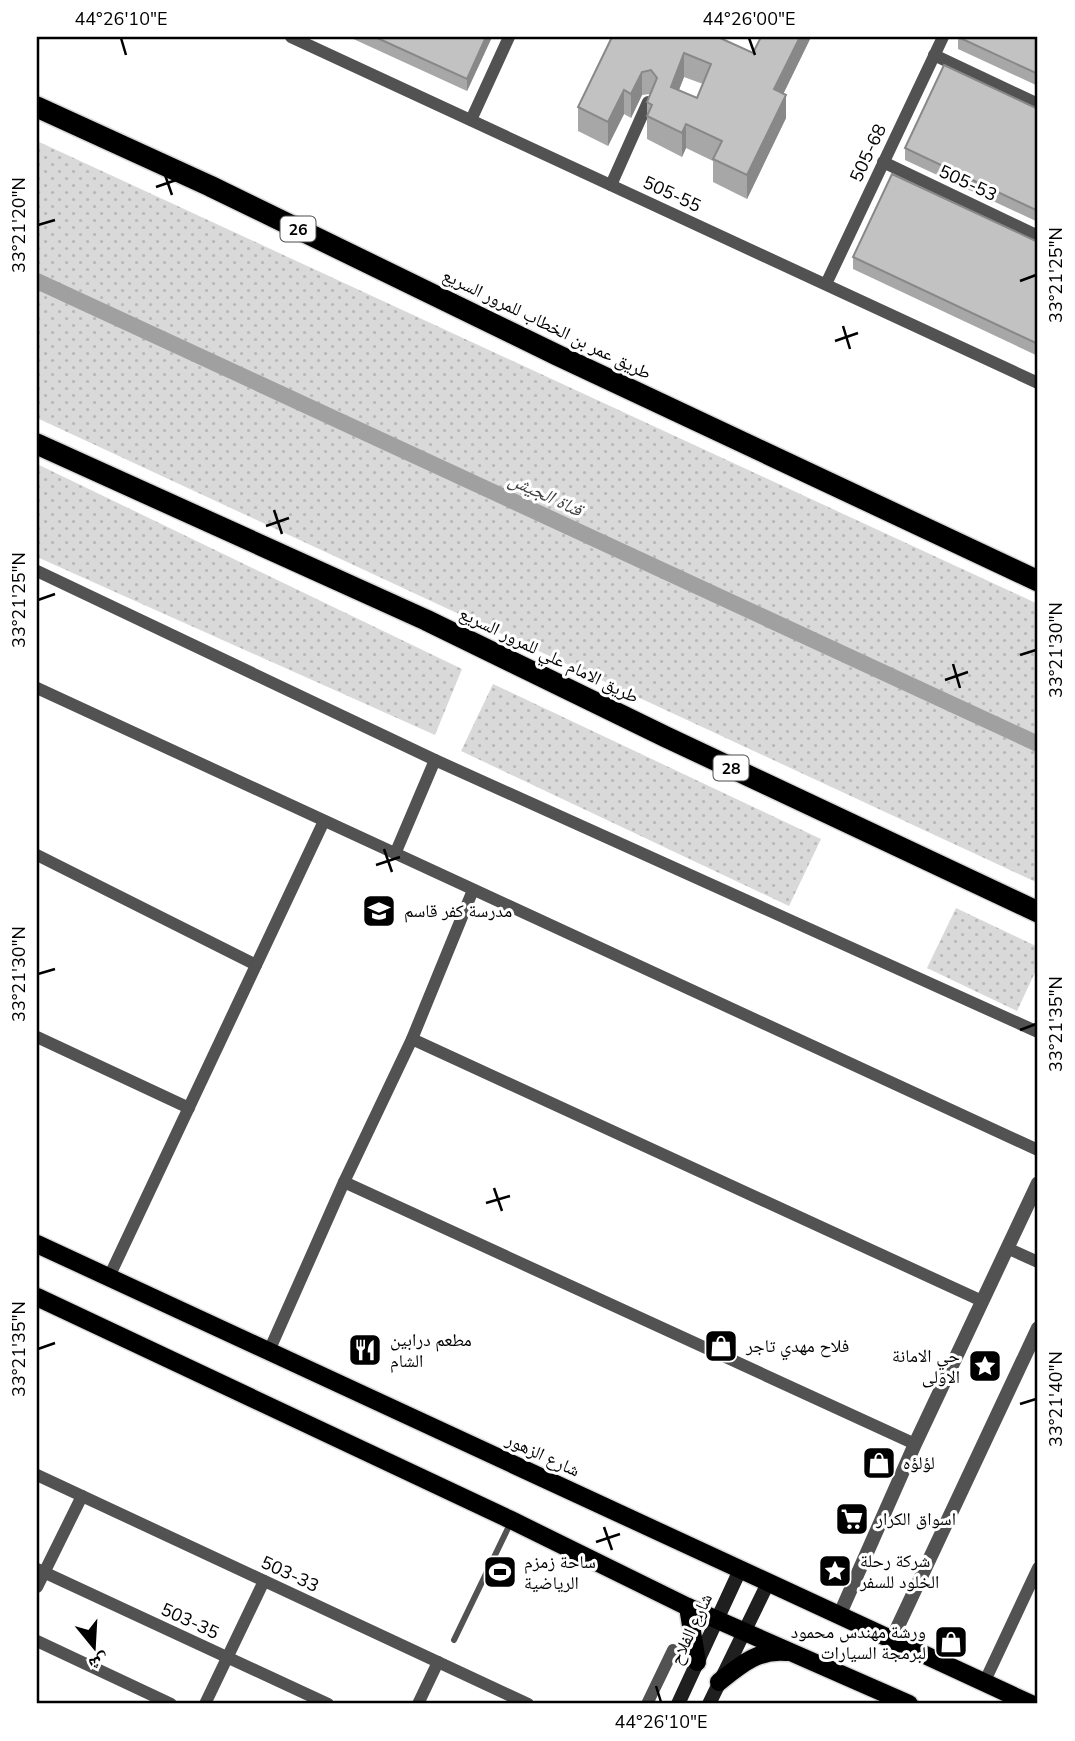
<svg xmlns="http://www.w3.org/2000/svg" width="1075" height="1741" viewBox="0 0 1075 1741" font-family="'Nunito Sans','Noto Naskh Arabic',sans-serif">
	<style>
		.grass { fill: url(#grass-dots) }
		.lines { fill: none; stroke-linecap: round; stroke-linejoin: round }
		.canal { stroke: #a0a0a0; stroke-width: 16 }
		.primary-casing { stroke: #dbdbdb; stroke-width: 21 }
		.motorway-casing { stroke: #dbdbdb; stroke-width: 24 }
		.service { stroke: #525252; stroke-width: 6 }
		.minor { stroke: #525252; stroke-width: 12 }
		.tertiary { stroke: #525252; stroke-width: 14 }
		.secondary { stroke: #1f1f1f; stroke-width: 14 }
		.primary { stroke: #000; stroke-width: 18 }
		.motorway { stroke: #000; stroke-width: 21 }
		.wall { fill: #a7a7a7; fill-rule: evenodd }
		.shaded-wall { fill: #888 }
		.building { fill: #c2c2c2; stroke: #888; stroke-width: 2; fill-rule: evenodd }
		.ticks { fill: none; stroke: #000; stroke-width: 2.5 }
		.labels { text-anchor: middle; stroke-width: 6; stroke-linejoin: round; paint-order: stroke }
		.shield { fill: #fff; stroke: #4c4c4c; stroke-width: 2 }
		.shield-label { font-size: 16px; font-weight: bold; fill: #000 }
		.street-label { font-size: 18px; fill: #000; stroke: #fff }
		.poi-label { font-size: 18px; fill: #000; stroke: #fff; text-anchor: start }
		.water-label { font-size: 19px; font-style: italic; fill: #414141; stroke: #fff }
		.neatline { fill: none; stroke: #000; stroke-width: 2.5 }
		.ticks-label { font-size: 18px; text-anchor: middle; fill: #000 }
	</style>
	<defs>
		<pattern id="grass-dots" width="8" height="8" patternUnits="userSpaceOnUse" patternTransform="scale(1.75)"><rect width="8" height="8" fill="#d9d9d9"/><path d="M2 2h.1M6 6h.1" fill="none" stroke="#b8b8b8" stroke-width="1.8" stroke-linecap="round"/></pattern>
	</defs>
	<rect width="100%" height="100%" fill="#fff"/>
	<g class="grass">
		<path d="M37 141 1038 604V883L37 418Z"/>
		<path d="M37 464 462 669 435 735 37 557Z"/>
		<path d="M493 684 821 839 789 906 461 751Z"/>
		<path d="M956 908 1038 947V966L1017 1011 927 968Z"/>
	</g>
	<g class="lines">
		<path class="canal" d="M37 281 1038 744"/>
		<defs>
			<g id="primary">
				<path d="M37 1244 1031 1704"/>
				<path d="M37 1297 511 1520 688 1607 909 1704"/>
				<path d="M688 1607 697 1662"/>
				<path d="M719 1682C740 1665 758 1649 787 1652"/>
			</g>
			<g id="motorway">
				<path d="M37 107 210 186 557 355 1038 581"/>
				<path d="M37 444 426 620 666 737 1038 912"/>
			</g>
		</defs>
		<use href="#primary" class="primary-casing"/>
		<use href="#motorway" class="motorway-casing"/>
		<path class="service" d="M454 1640 511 1522"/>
		<g class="minor">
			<path d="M291 37 1038 383"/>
			<path d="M934 55 1038 104"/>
			<path d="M471 120 509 37"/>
			<path d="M883 162 1038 236"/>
			<path d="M611 185 648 102"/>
			<path d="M826 284 943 37"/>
			<path d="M37 571 435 760 1038 1032"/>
			<path d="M37 688 1038 1150"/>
			<path d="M395 854 435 760"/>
			<path d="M37 855 256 965"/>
			<path d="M37 1037 189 1108"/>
			<path d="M412 1039 982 1301"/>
			<path d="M344 1182 915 1444"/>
			<path d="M1007 1248 1038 1262"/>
			<path d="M109 1277 324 821"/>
			<path d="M269 1351 344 1182 412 1039 473 890"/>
			<path d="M37 1475 528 1704"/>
			<path d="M37 1569 328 1704"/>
			<path d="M37 1587 82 1496"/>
			<path d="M37 1641 171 1704"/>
			<path d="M984 1683 1038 1568"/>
			<path d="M205 1704 264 1581"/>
			<path d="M418 1704 438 1662"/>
			<path d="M647 1704 673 1650"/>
		</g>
		<g class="tertiary">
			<path d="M839 1616 915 1444 1038 1183"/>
			<path d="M891 1641 1038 1328"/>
		</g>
		<g class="secondary">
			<path d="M678 1704 740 1570"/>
			<path d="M709 1704 768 1583"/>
		</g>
		<use href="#primary" class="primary"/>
		<use href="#motorway" class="motorway"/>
	</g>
	<g class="wall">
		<path d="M349 37H492L467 91Z"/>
		<path d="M612 37 753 53 811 37 783 94 786 118 747 199 713 182V161L686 148 682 157 647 139V102L650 94 642 95 631 118 624 114 608 146 578 131V107ZM684 77 703 84 697 98 679 90Z"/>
		<path d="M958 37H1038V86L958 49Z"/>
		<path d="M1038 109V222L905 160V148Z"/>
		<path d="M1038 242V356L853 269V257Z"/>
	</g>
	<g class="shaded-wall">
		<path d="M486 37H492L467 91V79Z"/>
		<path d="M800 37H811L774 113V89Z"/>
		<path d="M684 53V77L671 110V87Z"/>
		<path d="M642 72V95L631 118V94Z"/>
		<path d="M624 90V114L608 146V122Z"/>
		<path d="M786 95V118L747 199V175Z"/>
		<path d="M686 124V148L682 157V133Z"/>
	</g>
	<g class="building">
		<path d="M375 37H486L467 79Z"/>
		<path d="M612 37H718L753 53 761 37H800L774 89 786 95 747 175 713 159 722 141 686 124 682 133 647 116 652 105 647 102 657 78 651 70 642 72 631 94 624 90 608 122 578 107ZM684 53 711 64 697 98 671 87Z"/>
		<path d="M958 37H1038V74Z"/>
		<path d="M944 65 1038 109V211L905 148Z"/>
		<path d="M892 174 1038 242V344L853 257Z"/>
	</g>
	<path class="ticks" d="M121 38 126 55M749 38 755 55M164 172 172 195M156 187 179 179M38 225 55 220M1020 281 1036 275M843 326 850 349M835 341 858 333M274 510 282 534M266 526 289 518M38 600 55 594M1020 655 1036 650M953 664 960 688M945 680 968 672M384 849 392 872M376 865 400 857M38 974 55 969M1020 1030 1036 1024M494 1188 502 1211M486 1203 510 1196M38 1349 55 1343M1020 1404 1036 1399M604 1527 612 1550M596 1542 620 1534M656 1686 661 1702"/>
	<defs>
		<symbol id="school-square" viewBox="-11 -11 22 22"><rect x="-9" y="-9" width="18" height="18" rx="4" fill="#000" stroke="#fff"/><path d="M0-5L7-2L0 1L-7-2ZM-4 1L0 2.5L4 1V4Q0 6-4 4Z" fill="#fff"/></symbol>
		<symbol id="shop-square" viewBox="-11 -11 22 22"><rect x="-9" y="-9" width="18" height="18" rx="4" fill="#000" stroke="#fff"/><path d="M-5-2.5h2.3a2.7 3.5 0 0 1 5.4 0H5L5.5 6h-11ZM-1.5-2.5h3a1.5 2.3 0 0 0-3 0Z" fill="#fff"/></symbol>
		<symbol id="restaurant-square" viewBox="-11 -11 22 22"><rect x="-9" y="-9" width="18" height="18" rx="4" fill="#000" stroke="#fff"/><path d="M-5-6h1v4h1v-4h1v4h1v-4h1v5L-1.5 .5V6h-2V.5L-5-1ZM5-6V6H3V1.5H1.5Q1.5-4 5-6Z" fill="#fff"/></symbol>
		<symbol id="sight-square" viewBox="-11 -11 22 22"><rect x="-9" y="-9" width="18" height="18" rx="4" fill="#000" stroke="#fff"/><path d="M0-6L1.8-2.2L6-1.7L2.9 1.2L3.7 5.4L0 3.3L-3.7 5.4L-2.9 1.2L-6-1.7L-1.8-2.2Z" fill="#fff"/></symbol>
		<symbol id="supermarket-square" viewBox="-11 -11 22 22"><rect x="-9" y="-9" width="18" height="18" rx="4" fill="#000" stroke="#fff"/><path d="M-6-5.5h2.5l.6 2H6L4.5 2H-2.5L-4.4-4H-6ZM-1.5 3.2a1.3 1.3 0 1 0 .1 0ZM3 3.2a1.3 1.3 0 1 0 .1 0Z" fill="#fff"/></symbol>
		<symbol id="stadium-square" viewBox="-11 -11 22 22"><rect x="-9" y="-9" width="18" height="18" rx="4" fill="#000" stroke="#fff"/><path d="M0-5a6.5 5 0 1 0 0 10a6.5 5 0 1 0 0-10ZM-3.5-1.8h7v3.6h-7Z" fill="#fff"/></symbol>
	</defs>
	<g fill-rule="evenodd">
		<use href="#school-square" x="360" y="892" width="38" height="38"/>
		<use href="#shop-square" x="702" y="1327" width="38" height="38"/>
		<use href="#restaurant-square" x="346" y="1331" width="38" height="38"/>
		<use href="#sight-square" x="966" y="1347" width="38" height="38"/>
		<use href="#shop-square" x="860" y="1444" width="38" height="38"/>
		<use href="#supermarket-square" x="833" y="1500" width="38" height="38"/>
		<use href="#sight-square" x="816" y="1552" width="38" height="38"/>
		<use href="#stadium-square" x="481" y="1553" width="38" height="38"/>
		<use href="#shop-square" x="932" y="1623" width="38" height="38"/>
	</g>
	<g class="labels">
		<g class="shield">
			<rect x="280.5" y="216.5" width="35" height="25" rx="5"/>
			<rect x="713.5" y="755.5" width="35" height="25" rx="5"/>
		</g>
		<g class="shield-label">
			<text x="298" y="235">26</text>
			<text x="731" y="774">28</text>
		</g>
		<g class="street-label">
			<text transform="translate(868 153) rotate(-65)" y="6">505-68</text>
			<text transform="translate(968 183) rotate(25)" y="6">505-53</text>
			<text transform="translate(672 194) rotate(25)" y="6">505-55</text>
			<text transform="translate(547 324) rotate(26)" y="6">طريق عمر بن الخطاب للمرور السريع</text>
			<text transform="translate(549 655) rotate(26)" y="6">طريق الامام علي للمرور السريع</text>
			<text transform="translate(543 1455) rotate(25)" y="6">شارع الزهور</text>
			<text transform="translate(290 1574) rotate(25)" y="6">503-33</text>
			<text transform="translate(190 1621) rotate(25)" y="6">503-35</text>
			<text transform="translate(691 1629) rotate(-65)" y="6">شارع الفلاح</text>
		</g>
		<g class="poi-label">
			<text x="404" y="917">مدرسة كفر قاسم</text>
			<text x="390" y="1346">مطعم درابين<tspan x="390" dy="21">الشام</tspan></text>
			<text x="746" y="1352">فلاح مهدي تاجر</text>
			<text x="960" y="1362" text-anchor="end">حي الامانة<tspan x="960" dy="21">الاولى</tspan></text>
			<text x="903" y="1469">لؤلؤه</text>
			<text x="876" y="1525">اسواق الكرار</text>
			<text x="860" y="1567">شركة رحلة<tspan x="860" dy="21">الخلود للسفر</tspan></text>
			<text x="524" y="1568">ساحة زمزم<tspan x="524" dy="21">الرياضية</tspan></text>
			<text x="926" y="1638" text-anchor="end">ورشة مهندس محمود<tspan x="926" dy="21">لبرمجة السيارات</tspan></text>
		</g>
		<g class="water-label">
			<text transform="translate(546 494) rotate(25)" y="7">قناة الجيش</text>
		</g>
	</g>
	<rect width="1075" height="1741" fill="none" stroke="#ffffff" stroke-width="77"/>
	<g transform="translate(94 1647) rotate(162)" stroke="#ffffff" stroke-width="5" paint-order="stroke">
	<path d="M0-5L12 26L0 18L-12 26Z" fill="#000000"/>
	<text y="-10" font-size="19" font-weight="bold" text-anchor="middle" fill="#000000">ش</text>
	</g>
	<rect x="38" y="38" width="998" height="1664" class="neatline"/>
	<g class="ticks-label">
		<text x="121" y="25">44°26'10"E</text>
		<text x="749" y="25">44°26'00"E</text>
		<text transform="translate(19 225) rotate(-90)" y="6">33°21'20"N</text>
		<text transform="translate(1056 275) rotate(-90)" y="6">33°21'25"N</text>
		<text transform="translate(19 600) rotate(-90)" y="6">33°21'25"N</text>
		<text transform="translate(1056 650) rotate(-90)" y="6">33°21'30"N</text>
		<text transform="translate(19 974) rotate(-90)" y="6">33°21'30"N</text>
		<text transform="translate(1056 1024) rotate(-90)" y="6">33°21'35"N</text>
		<text transform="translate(19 1349) rotate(-90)" y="6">33°21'35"N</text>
		<text transform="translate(1056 1399) rotate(-90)" y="6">33°21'40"N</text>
		<text x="661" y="1728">44°26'10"E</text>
	</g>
</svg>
